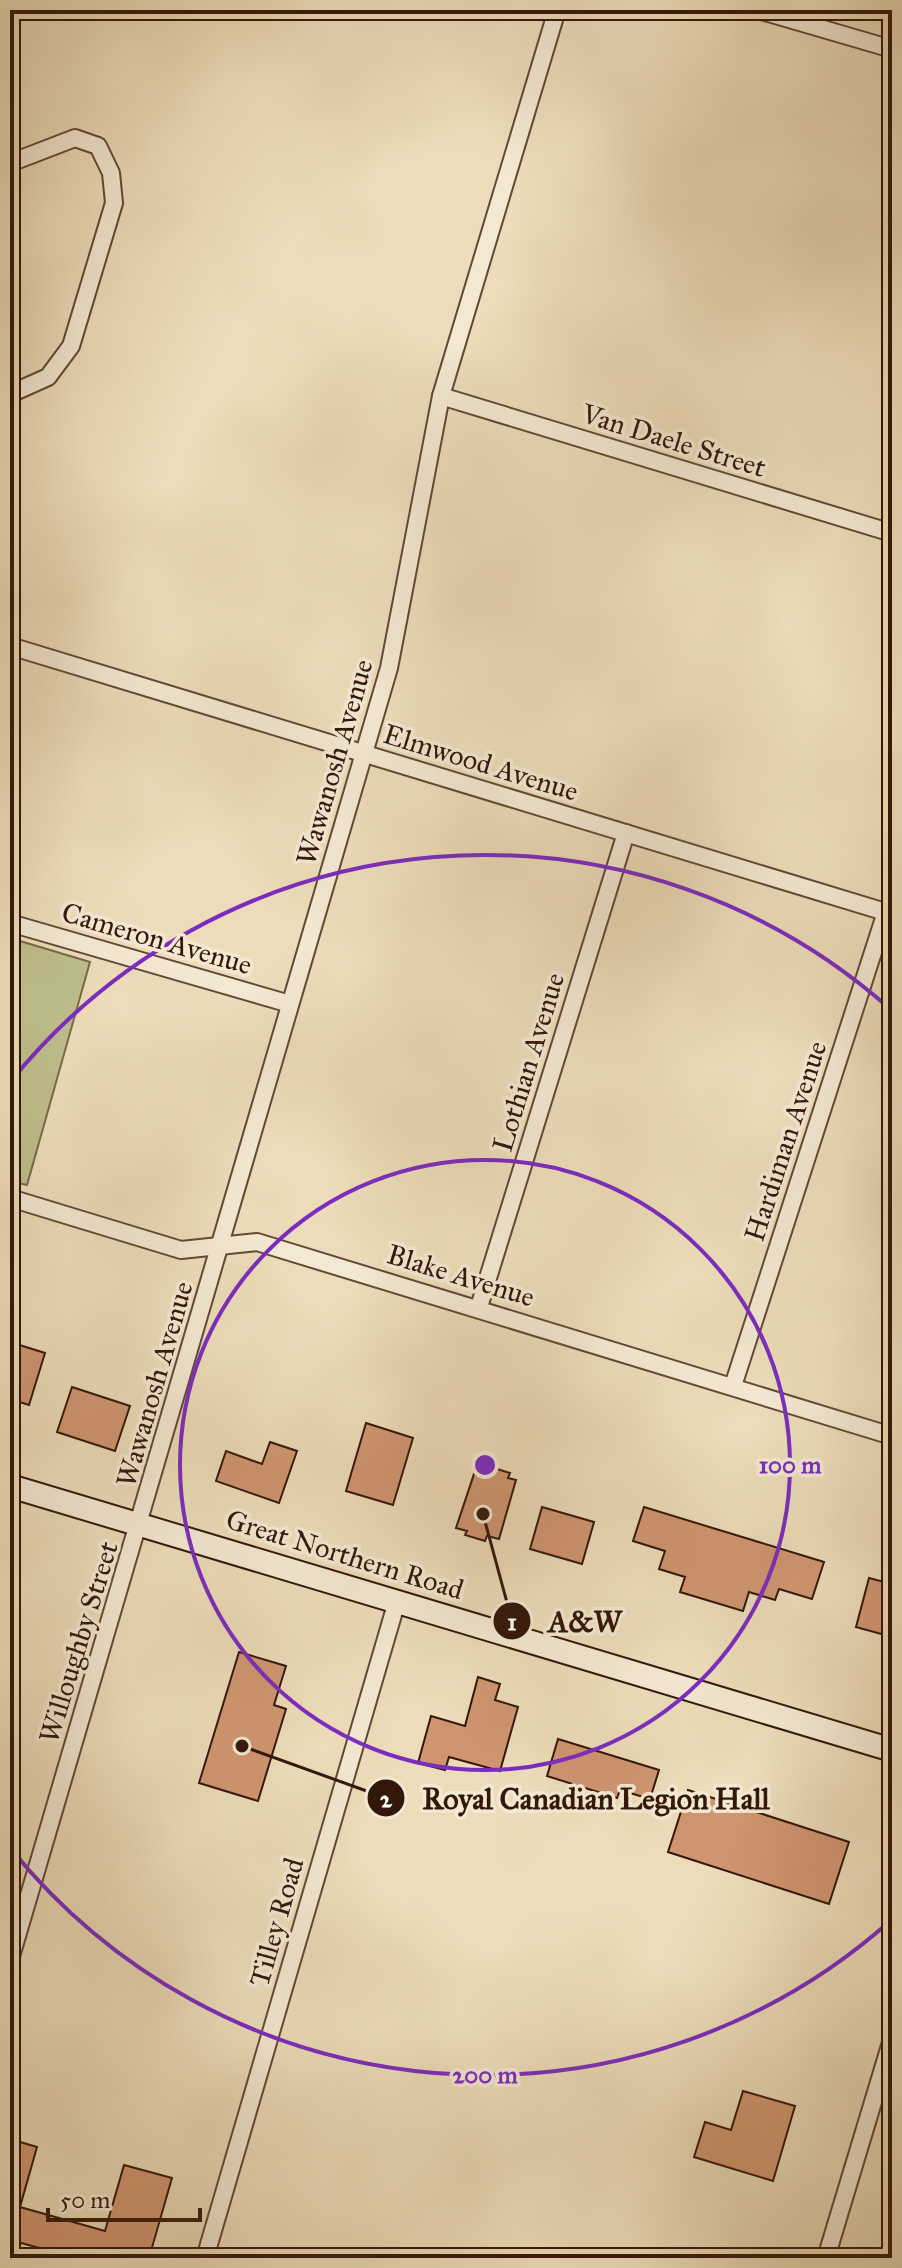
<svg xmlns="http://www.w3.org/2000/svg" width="902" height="2268" viewBox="0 0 902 2268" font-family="'IM FELL Great Primer',serif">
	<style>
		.green { fill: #bebe8b; stroke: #796a4b; stroke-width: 2 }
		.building { fill: #cf9571; stroke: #34170b; stroke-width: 2 }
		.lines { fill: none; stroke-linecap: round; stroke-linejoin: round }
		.street-casing { stroke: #624836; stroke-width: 20 }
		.secondary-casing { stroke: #34170b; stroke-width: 26 }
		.street { stroke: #f3e8d2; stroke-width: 16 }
		.secondary { stroke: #f3e8d2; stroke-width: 22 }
		.ring { fill: none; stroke: #7b2cbf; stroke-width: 4 }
		.labels { text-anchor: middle; stroke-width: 7; stroke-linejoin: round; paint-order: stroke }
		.street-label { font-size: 28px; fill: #34170b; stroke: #f3e8d2 }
		.centre { fill: #7b2cbf; stroke: #f3e8d2; stroke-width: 4 }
		.ring-label { font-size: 24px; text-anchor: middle; font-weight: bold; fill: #7b2cbf; stroke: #f3e8d2; stroke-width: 7; stroke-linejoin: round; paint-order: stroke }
		.leader { fill: none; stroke: #34170b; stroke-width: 3 }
		.callout-dot { fill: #34170b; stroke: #f3e8d2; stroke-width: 3 }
		.mark-label { font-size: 24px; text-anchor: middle; font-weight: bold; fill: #fff }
		.callout-label { font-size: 30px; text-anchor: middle; font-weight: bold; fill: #34170b; stroke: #f3e8d2; stroke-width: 7; stroke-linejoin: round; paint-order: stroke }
	</style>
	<rect width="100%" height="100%" fill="#ecdcb9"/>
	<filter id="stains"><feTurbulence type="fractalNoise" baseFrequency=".0025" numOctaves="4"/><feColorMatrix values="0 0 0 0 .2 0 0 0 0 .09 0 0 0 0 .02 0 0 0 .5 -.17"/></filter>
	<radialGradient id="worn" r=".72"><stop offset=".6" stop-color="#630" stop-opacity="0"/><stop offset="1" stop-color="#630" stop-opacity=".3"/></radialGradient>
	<path class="green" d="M10 938 90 962 27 1185 10 1181Z"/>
	<g class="building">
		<path d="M10 1342 45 1353 29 1405 10 1399Z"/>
		<path d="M72 1387 130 1406 115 1451 57 1432Z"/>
		<path d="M366 1423 413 1438 393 1505 346 1491Z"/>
		<path d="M270 1442 297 1451 279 1503 216 1481 226 1451 262 1464Z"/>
		<path d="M491 1467 510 1473 508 1478 516 1480 499 1539 487 1536 485 1541 465 1535 467 1531 456 1528 476 1468 490 1471Z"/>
		<path d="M542 1507 594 1522 582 1564 530 1549Z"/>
		<path d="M644 1507 824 1562 812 1599 779 1589 775 1600 749 1592 743 1611 680 1592 685 1577 659 1569 665 1551 633 1541Z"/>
		<path d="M869 1578 892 1584V1637L856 1627Z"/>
		<path d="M239 1652 286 1666 274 1705 286 1709 258 1801 199 1783Z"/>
		<path d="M478 1677 500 1684 495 1700 518 1707 500 1771 449 1757 445 1770 418 1763 431 1716 465 1726Z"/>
		<path d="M558 1739 659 1770 650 1799 620 1790 617 1798 547 1776Z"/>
		<path d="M688 1790 849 1842 829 1904 668 1852Z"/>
		<path d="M743 2091 795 2106 773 2181 694 2157 705 2122 731 2130Z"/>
		<path d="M10 2139 37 2147 20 2207 105 2231 124 2165 172 2178 149 2258H44L47 2250 10 2240 15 2225H10Z"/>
	</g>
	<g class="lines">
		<defs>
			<g id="street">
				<path d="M758 10 892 49"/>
				<path d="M10 163 75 138 98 146 111 173 114 203 71 346 48 377 10 394"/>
				<path d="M441 396 892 533"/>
				<path d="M10 646 892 914"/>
				<path d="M10 923 290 1004"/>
				<path d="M10 1198 181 1250 257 1242 892 1436"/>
				<path d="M479 1307 626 833"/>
				<path d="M733 1386 886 912"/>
				<path d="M10 1960 389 668 441 396 557 10"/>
				<path d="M205 2258 397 1601"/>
				<path d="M826 2258 892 2039"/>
			</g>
			<path id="secondary" d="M10 1486 892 1750"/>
		</defs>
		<use href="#street" class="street-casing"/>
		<use href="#secondary" class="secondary-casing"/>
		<use href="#street" class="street"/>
		<use href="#secondary" class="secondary"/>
	</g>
	<g class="ring">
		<circle cx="485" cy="1465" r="305"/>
		<path d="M889 1922A610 610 0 0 1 11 1849M11 1081A610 610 0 0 1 889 1008"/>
	</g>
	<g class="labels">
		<g class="street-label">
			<text transform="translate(674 440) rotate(17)" y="10">Van Daele Street</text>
			<text transform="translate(334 762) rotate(-74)" y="10">Wawanosh Avenue</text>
			<text transform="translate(481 762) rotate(17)" y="10">Elmwood Avenue</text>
			<text transform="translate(157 938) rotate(16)" y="10">Cameron Avenue</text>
			<text transform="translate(528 1062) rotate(-73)" y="10">Lothian Avenue</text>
			<text transform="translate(785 1141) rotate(-72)" y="10">Hardiman Avenue</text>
			<text transform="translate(461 1275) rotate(17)" y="10">Blake Avenue</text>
			<text transform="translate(154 1384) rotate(-74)" y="10">Wawanosh Avenue</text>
			<text transform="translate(345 1554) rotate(17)" y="10">Great Northern Road</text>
			<text transform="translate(78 1642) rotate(-73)" y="10">Willoughby Street</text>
			<text transform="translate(276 1922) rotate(-74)" y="10">Tilley Road</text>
		</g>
	</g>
	<circle cx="485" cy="1465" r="12" class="centre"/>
	<g class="ring-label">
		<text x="790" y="1473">100 m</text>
		<text x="485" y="2083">200 m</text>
	</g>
	<path class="leader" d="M483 1514L512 1621M242 1746L386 1798"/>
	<g class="callout-dot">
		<circle cx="483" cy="1514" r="8"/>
		<circle cx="242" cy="1746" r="8"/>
		<circle cx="512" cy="1621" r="20"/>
		<circle cx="386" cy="1798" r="20"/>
	</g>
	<g class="mark-label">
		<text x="512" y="1630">1</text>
		<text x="386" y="1807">2</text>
	</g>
	<g class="callout-label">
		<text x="585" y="1632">A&amp;W</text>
		<text x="596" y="1809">Royal Canadian Legion Hall</text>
	</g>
	<rect width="902" height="2268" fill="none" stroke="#ecdcb9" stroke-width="40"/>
	<rect x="12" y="12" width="878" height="2244" fill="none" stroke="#34170b" stroke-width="4"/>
	<rect x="20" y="20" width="862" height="2228" fill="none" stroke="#34170b" stroke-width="2"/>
	<path d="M48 2208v12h152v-12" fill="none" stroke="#34170b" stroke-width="4"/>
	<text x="60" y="2208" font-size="24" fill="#34170b" stroke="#f3e8d2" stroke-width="6" paint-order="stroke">50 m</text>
	<rect width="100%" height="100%" filter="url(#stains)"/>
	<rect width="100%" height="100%" fill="url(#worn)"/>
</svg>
